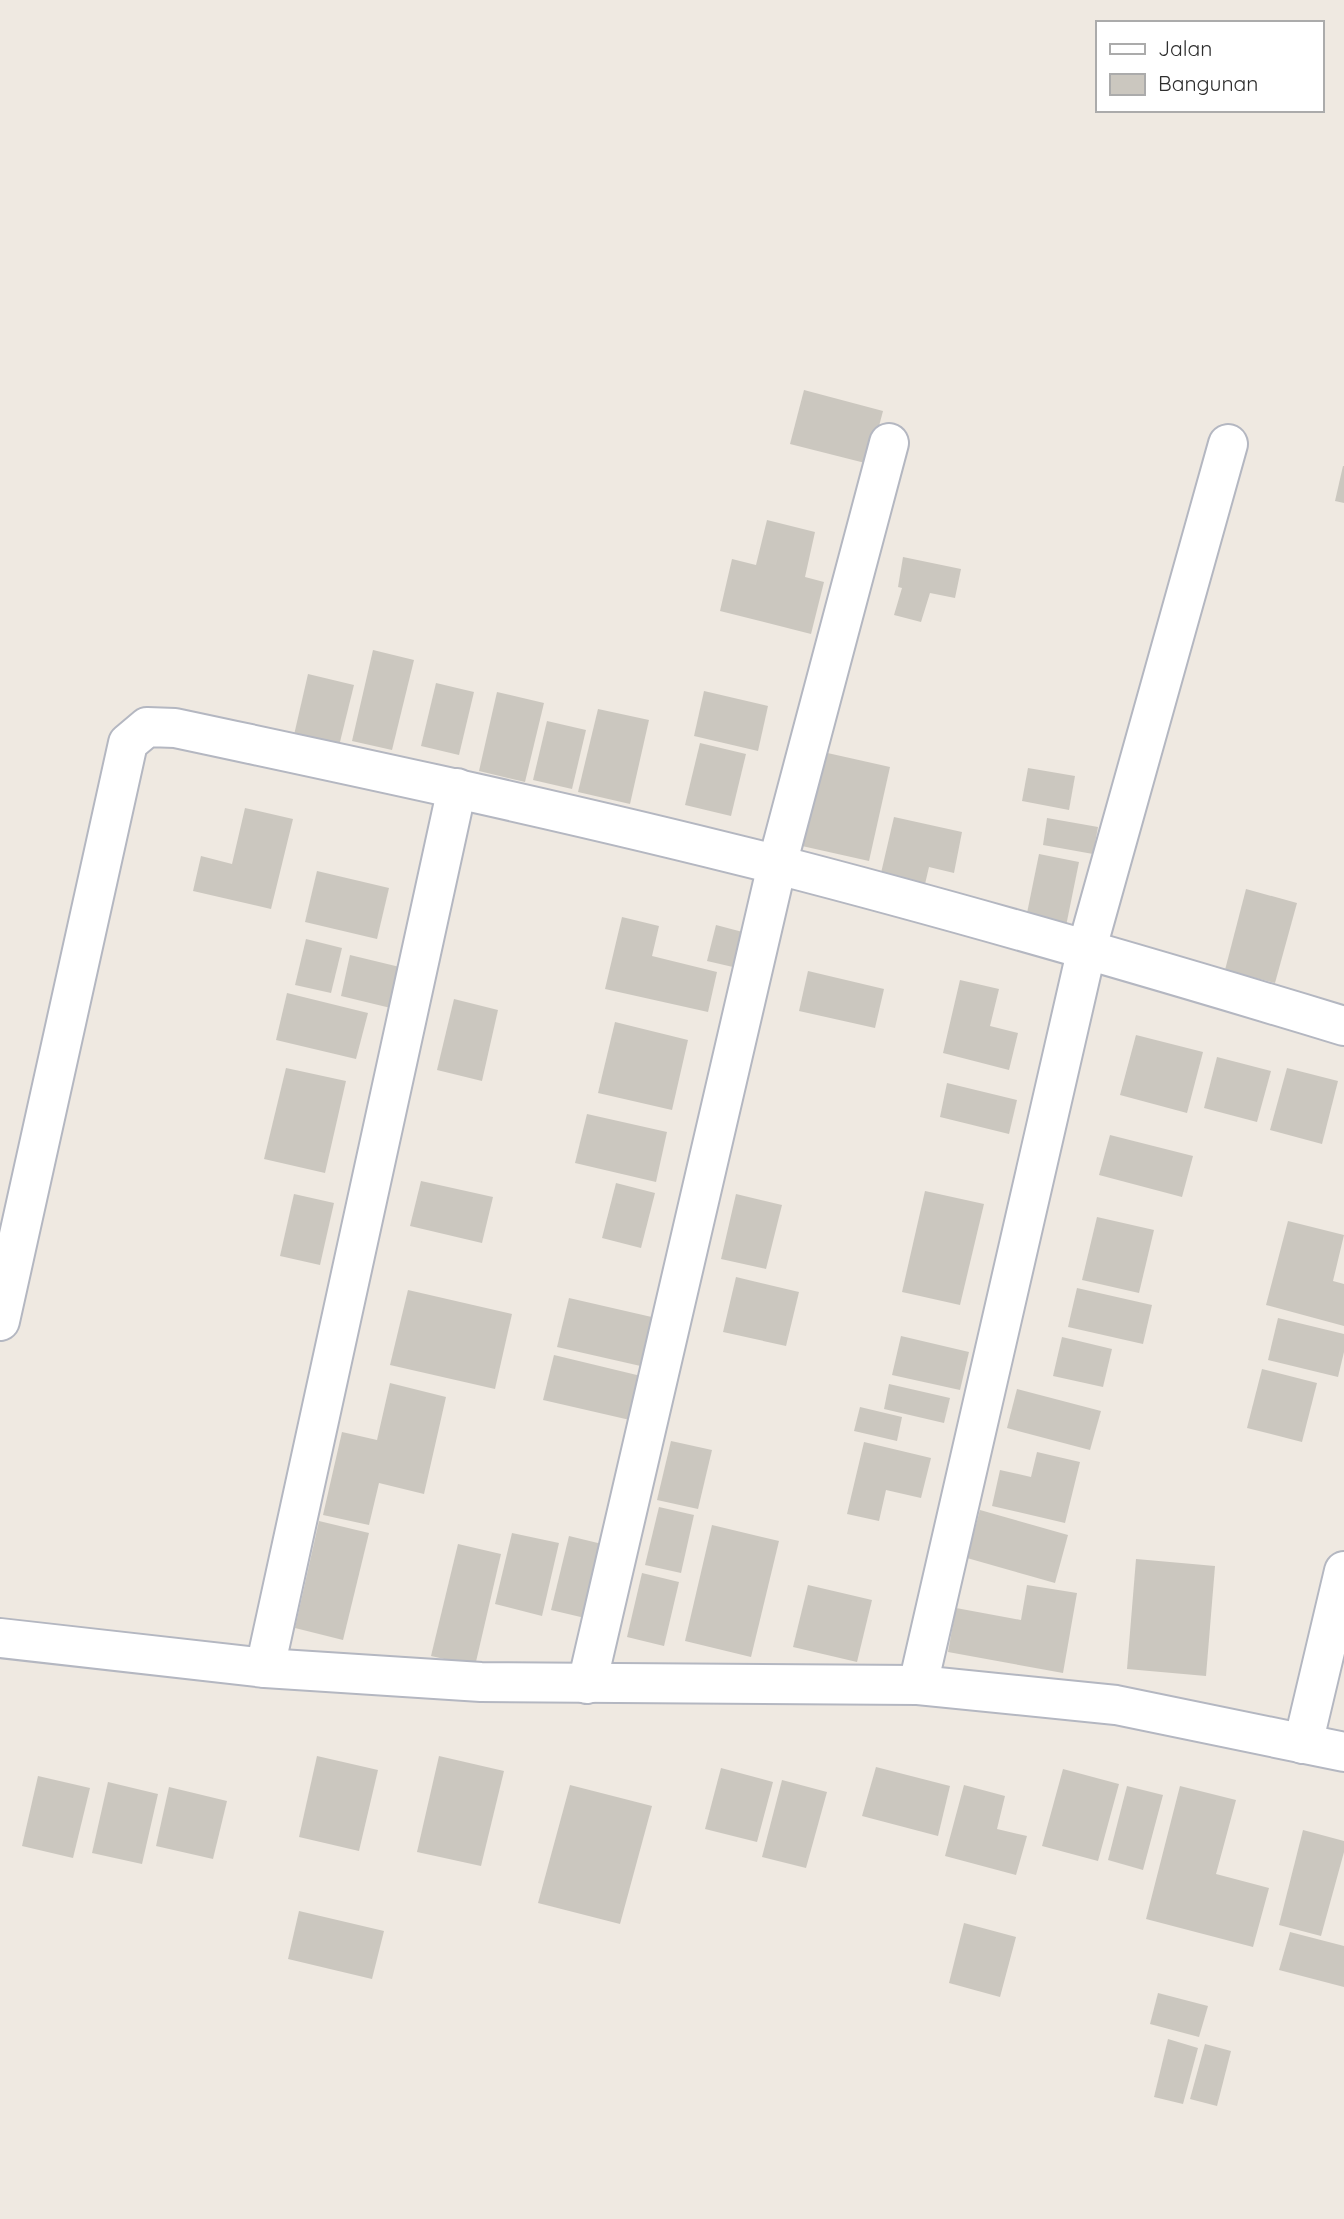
<svg xmlns="http://www.w3.org/2000/svg" width="1344" height="2219" viewBox="0 0 1344 2219" font-family="Quicksand,sans-serif">
	<style>
		.building { fill: #cbc7bf }
		.lines { fill: none; stroke-linecap: round; stroke-linejoin: round }
		.minor-casing { stroke: #b4b7c1; stroke-width: 42 }
		.minor { stroke: #fff; stroke-width: 38 }
	</style>
	<rect width="100%" height="100%" fill="#efe9e1"/>
	<g class="building">
		<path d="M804 390 883 411 869 464 790 444Z"/>
		<path d="M1343 466H1344V503L1335 501Z"/>
		<path d="M767 520 815 532 805 577 824 582 811 634 720 611 732 559 756 565Z"/>
		<path d="M903 557 961 569 955 598 930 593 921 622 894 615 902 588 898 587Z"/>
		<path d="M373 650 414 660 392 750 352 741Z"/>
		<path d="M308 674 354 685 339 746 294 735Z"/>
		<path d="M436 683 474 692 459 755 421 746Z"/>
		<path d="M704 691 768 706 758 751 694 736Z"/>
		<path d="M497 692 544 703 525 782 479 771Z"/>
		<path d="M598 709 649 720 630 804 578 792Z"/>
		<path d="M547 721 586 730 572 789 533 780Z"/>
		<path d="M700 743 746 754 731 816 685 805Z"/>
		<path d="M823 752 890 767 869 861 802 846Z"/>
		<path d="M1028 768 1075 776 1069 810 1022 801Z"/>
		<path d="M245 808 293 819 271 909 193 891 201 856 232 864Z"/>
		<path d="M894 817 962 832 954 873 929 867 922 897 878 886Z"/>
		<path d="M1047 818 1098 827 1093 854 1043 845Z"/>
		<path d="M1039 854 1079 862 1066 926 1026 918Z"/>
		<path d="M317 871 389 888 377 939 305 922Z"/>
		<path d="M1246 889 1297 903 1275 983 1225 970Z"/>
		<path d="M622 917 659 926 652 956 717 972 708 1012 605 989Z"/>
		<path d="M716 925 754 935 746 970 707 961Z"/>
		<path d="M306 939 342 948 331 993 295 985Z"/>
		<path d="M350 955 408 969 399 1010 341 996Z"/>
		<path d="M808 971 884 989 875 1028 799 1011Z"/>
		<path d="M960 980 999 989 990 1026 1018 1033 1009 1070 943 1053Z"/>
		<path d="M287 993 368 1013 356 1059 276 1040Z"/>
		<path d="M454 999 498 1010 482 1081 437 1070Z"/>
		<path d="M615 1022 688 1040 672 1110 598 1093Z"/>
		<path d="M1136 1035 1203 1052 1187 1113 1120 1095Z"/>
		<path d="M1217 1057 1271 1071 1257 1122 1204 1108Z"/>
		<path d="M286 1068 346 1081 325 1173 264 1159Z"/>
		<path d="M1287 1068 1338 1081 1322 1144 1270 1130Z"/>
		<path d="M947 1083 1017 1100 1009 1134 940 1117Z"/>
		<path d="M587 1114 667 1132 656 1182 575 1163Z"/>
		<path d="M1110 1135 1193 1156 1182 1197 1099 1175Z"/>
		<path d="M421 1181 493 1197 482 1243 410 1226Z"/>
		<path d="M616 1183 655 1193 641 1248 602 1238Z"/>
		<path d="M925 1191 984 1204 960 1305 902 1292Z"/>
		<path d="M294 1194 334 1203 320 1265 280 1256Z"/>
		<path d="M736 1194 782 1205 766 1269 721 1259Z"/>
		<path d="M1097 1217 1154 1230 1139 1293 1082 1280Z"/>
		<path d="M1288 1221 1344 1235 1333 1281 1344 1284V1326L1266 1305Z"/>
		<path d="M736 1277 799 1292 786 1346 723 1332Z"/>
		<path d="M1077 1288 1152 1305 1143 1344 1068 1327Z"/>
		<path d="M408 1290 512 1314 495 1389 390 1365Z"/>
		<path d="M569 1298 656 1318 645 1367 557 1347Z"/>
		<path d="M1278 1318 1344 1334V1352L1338 1377 1268 1360Z"/>
		<path d="M901 1336 969 1352 960 1390 892 1375Z"/>
		<path d="M1062 1337 1112 1349 1103 1387 1053 1376Z"/>
		<path d="M554 1355 641 1376 630 1420 543 1400Z"/>
		<path d="M1262 1369 1317 1383 1302 1442 1247 1428Z"/>
		<path d="M390 1383 446 1397 424 1494 379 1483 369 1525 323 1515 342 1432 377 1440Z"/>
		<path d="M889 1384 950 1398 944 1423 884 1409Z"/>
		<path d="M1017 1389 1101 1411 1090 1450 1007 1428Z"/>
		<path d="M860 1407 902 1417 897 1441 854 1431Z"/>
		<path d="M671 1441 712 1450 698 1509 657 1500Z"/>
		<path d="M864 1442 931 1458 921 1498 886 1490 879 1521 847 1514Z"/>
		<path d="M1037 1452 1080 1462 1065 1523 992 1506 1000 1470 1031 1477Z"/>
		<path d="M659 1507 694 1515 681 1573 645 1565Z"/>
		<path d="M980 1510 1068 1535 1055 1583 967 1558Z"/>
		<path d="M319 1521 369 1533 343 1640 295 1628Z"/>
		<path d="M712 1525 779 1541 751 1657 685 1641Z"/>
		<path d="M512 1533 559 1543 542 1616 495 1604Z"/>
		<path d="M569 1536 602 1544 585 1618 551 1610Z"/>
		<path d="M458 1544 501 1554 475 1666 431 1656Z"/>
		<path d="M1136 1559 1215 1566 1206 1676 1127 1669Z"/>
		<path d="M642 1573 679 1582 664 1646 627 1637Z"/>
		<path d="M808 1585 872 1600 857 1662 793 1647Z"/>
		<path d="M1027 1585 1077 1593 1063 1673 948 1652 956 1608 1021 1620Z"/>
		<path d="M317 1756 378 1770 359 1851 299 1837Z"/>
		<path d="M439 1756 504 1771 481 1866 417 1852Z"/>
		<path d="M876 1767 950 1786 938 1836 862 1816Z"/>
		<path d="M721 1768 773 1782 757 1842 705 1829Z"/>
		<path d="M1063 1769 1119 1784 1098 1861 1042 1846Z"/>
		<path d="M38 1776 90 1788 73 1858 22 1846Z"/>
		<path d="M782 1780 827 1792 806 1868 762 1857Z"/>
		<path d="M108 1782 158 1794 142 1864 92 1853Z"/>
		<path d="M570 1785 652 1806 620 1924 538 1903Z"/>
		<path d="M964 1785 1005 1796 997 1829 1027 1836 1016 1875 945 1856Z"/>
		<path d="M1127 1786 1163 1795 1143 1870 1108 1860Z"/>
		<path d="M1180 1786 1236 1800 1216 1874 1269 1888 1253 1947 1146 1919Z"/>
		<path d="M169 1787 227 1801 213 1859 156 1846Z"/>
		<path d="M1303 1830 1344 1841V1852L1321 1936 1279 1925Z"/>
		<path d="M299 1911 384 1931 372 1979 288 1959Z"/>
		<path d="M964 1923 1016 1937 1000 1997 949 1983Z"/>
		<path d="M1290 1932 1344 1946V1987L1279 1970Z"/>
		<path d="M1158 1993 1208 2006 1199 2037 1150 2024Z"/>
		<path d="M1168 2039 1198 2048 1183 2104 1154 2097Z"/>
		<path d="M1205 2044 1231 2051 1217 2106 1190 2099Z"/>
	</g>
	<g class="lines">
		<defs>
			<g id="minor">
				<path d="M0 1321 128 743 147 727 175 728C377 771 578 814 778 865 968 914 1156 969 1344 1026"/>
				<path d="M0 1638 265 1668 481 1682 918 1685 1116 1705 1344 1752"/>
				<path d="M265 1668 457 788"/>
				<path d="M587 1684 777 865 889 443"/>
				<path d="M918 1685 1087 948 1228 444"/>
				<path d="M1303 1744 1344 1571"/>
			</g>
		</defs>
		<use href="#minor" class="minor-casing"/>
		<use href="#minor" class="minor"/>
	</g>
	<rect x="1096" y="21" width="228" height="91" fill="#ffffff" stroke="#ababab" stroke-width="2"/>
	<rect x="1110" y="44" width="35" height="10" fill="#ffffff" stroke="#ababab" stroke-width="2"/>
	<text x="1158" y="56" font-size="21" fill="#2e2e2e">Jalan</text>
	<rect x="1110" y="74" width="35" height="21" fill="#cbc7bf" stroke="#ababab" stroke-width="2"/>
	<text x="1158" y="91" font-size="21" fill="#2e2e2e">Bangunan</text>
</svg>
